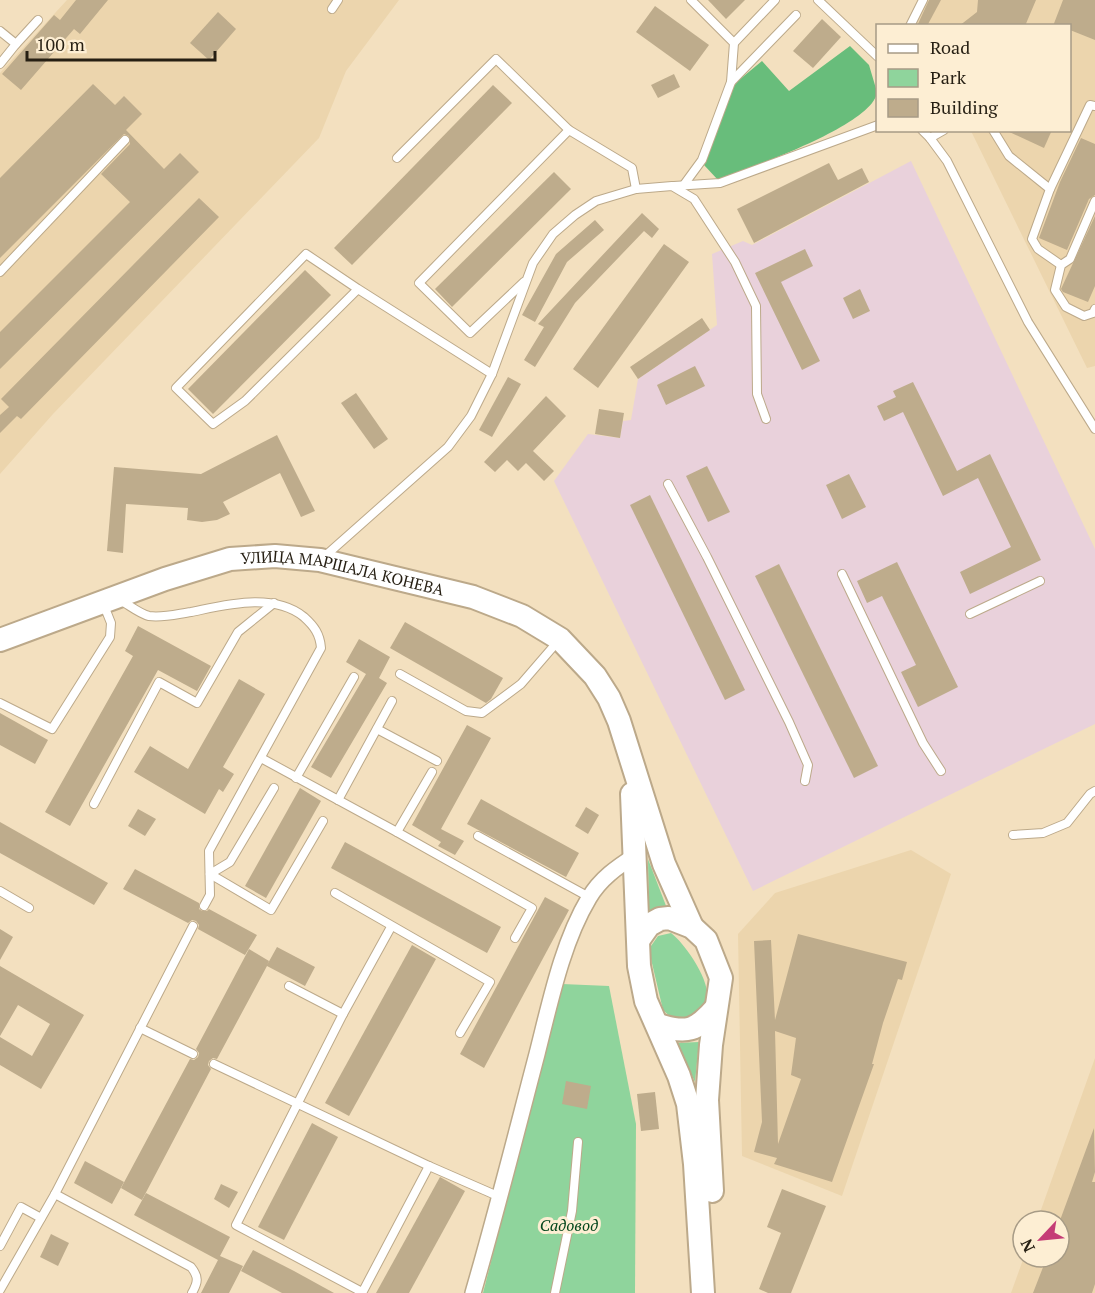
<svg xmlns="http://www.w3.org/2000/svg" width="1095" height="1293" viewBox="0 0 1095 1293" font-family="'PT Serif',serif">
	<style>
		.built { fill: #ecd5ad }
		.medical { fill: #e9d1db }
		.green { fill: #8fd49c }
		.forest { fill: #68bd7b }
		.building { fill: #beac8c; fill-rule: evenodd }
		.lines { fill: none; stroke-linecap: round; stroke-linejoin: round }
		.lane-casing { stroke: #bca98a; stroke-width: 10 }
		.street-casing { stroke: #bca98a; stroke-width: 18 }
		.primary-casing { stroke: #bca98a; stroke-width: 26 }
		.lane { stroke: #fff; stroke-width: 8 }
		.street { stroke: #fff; stroke-width: 15 }
		.primary { stroke: #fff; stroke-width: 22 }
		.labels { text-anchor: middle; stroke-width: 6; stroke-linejoin: round; paint-order: stroke }
		.street-label { font-size: 16px; fill: #261f13; stroke: #fdeed3 }
		.park-label { font-size: 16px; font-style: italic; fill: #03461c; stroke: #fdeed3 }
	</style>
	<rect width="100%" height="100%" fill="#f3e0bf"/>
	<g class="built">
		<path d="M67 0H399L346 71 319 138 53 414 0 474V73Z"/>
		<path d="M925 0H1095V366L1087 368 971 131 1070 130V26H911Z"/>
		<path d="M911 850 951 874 842 1196 742 1156 738 934 775 893Z"/>
		<path d="M1095 1058V1293H1011L1024 1257H1059V1221H1037Z"/>
	</g>
	<path class="medical" d="M911 161 1095 549V724L753 891 554 481 588 434 620 438 623 421 631 420 638 379 717 325 712 254 743 241 752 245Z"/>
	<g class="green">
		<path d="M648 859 668 911 649 917Z"/>
		<path d="M671 933C687 945 726 1000 698 1016 692 1019 682 1020 675 1021L663 1010 651 959V946L658 936Z"/>
		<path d="M562 984 609 986 636 1124 635 1293H483Z"/>
		<path d="M699 1042 695 1082 677 1043Z"/>
	</g>
	<path class="forest" d="M850 46 869 65 877 92C874 125 749 168 718 180L704 165 733 85 762 61 789 91Z"/>
	<g class="building">
		<path d="M76 0H108L80 34 74 29 21 90 2 74 54 15 60 20Z"/>
		<path d="M708 0H745L726 19Z"/>
		<path d="M929 0H941L927 26H917Z"/>
		<path d="M978 0H1036L1025 26H959L977 12Z"/>
		<path d="M1063 0H1095V40L1070 30V26H1053Z"/>
		<path d="M655 6 709 45 690 71 636 32Z"/>
		<path d="M218 12 236 29 209 60 190 43Z"/>
		<path d="M822 19 841 37 813 68 793 51Z"/>
		<path d="M674 74 680 87 658 98 651 85Z"/>
		<path d="M93 84 115 105 124 96 142 114 126 130 164 169 180 153 199 172 0 369V332L130 202 101 174 130 144 129 136 124 134 0 258V178Z"/>
		<path d="M493 85 512 103 352 265 334 248Z"/>
		<path d="M1005 130H1052L1044 148Z"/>
		<path d="M1081 138 1095 144V195L1089 199 1067 250 1039 238 1060 182Z"/>
		<path d="M829 163 838 180 862 168 869 182 754 243 737 209Z"/>
		<path d="M554 172 571 189 452 307 435 289Z"/>
		<path d="M199 198 219 217 21 419 17 416 0 433V415L9 407 1 399Z"/>
		<path d="M642 213 659 229 652 238 644 231 575 303 535 367 524 360 544 327 538 324Z"/>
		<path d="M1095 216V286L1088 302 1063 292 1061 289Z"/>
		<path d="M595 220 604 230 567 262 535 322 522 315 556 254Z"/>
		<path d="M664 244 689 262 598 388 573 369Z"/>
		<path d="M805 249 813 266 781 282 820 361 802 370 755 273Z"/>
		<path d="M305 270 331 295 213 414 188 389Z"/>
		<path d="M860 289 870 311 853 319 843 298Z"/>
		<path d="M702 318 710 330 638 379 630 367Z"/>
		<path d="M695 366 705 386 666 405 657 385Z"/>
		<path d="M508 377 521 384 492 437 479 430Z"/>
		<path d="M913 382 957 471 990 454 1041 560 970 594 960 572 1011 547 978 478 943 496 903 412 884 421 877 406 896 397 893 391Z"/>
		<path d="M356 393 388 439 374 449 341 403Z"/>
		<path d="M546 396 566 416 533 451 554 471 544 481 526 463 518 471 507 460 495 472 484 462Z"/>
		<path d="M599 409 624 413 620 438 595 434Z"/>
		<path d="M277 435 315 511 301 517 280 473 223 502 230 514 217 520 202 522 187 520 188 508 126 504 123 553 107 551 114 467 201 474Z"/>
		<path d="M707 466 730 512 708 522 686 476Z"/>
		<path d="M849 474 866 507 842 519 826 485Z"/>
		<path d="M650 495 745 690 725 700 630 505Z"/>
		<path d="M897 562 958 687 918 707 901 672 916 665 882 596 867 603 857 581Z"/>
		<path d="M779 564 878 766 854 778 755 576Z"/>
		<path d="M405 622 503 678 491 699 486 703 390 648Z"/>
		<path d="M138 626 211 666 197 691 158 670 70 826 45 812 133 656 125 651Z"/>
		<path d="M359 639 390 657 379 678 387 683 331 778 311 767 366 674 346 662Z"/>
		<path d="M239 679 265 694 223 767 234 774 223 792 219 789 205 814 134 772 150 746 188 769Z"/>
		<path d="M0 713 48 740 35 764 0 745Z"/>
		<path d="M467 725 491 738 441 829 464 841 455 855 438 846 441 842 412 825Z"/>
		<path d="M300 788 321 801 266 898 245 886Z"/>
		<path d="M481 799 579 853 566 877 467 824Z"/>
		<path d="M586 807 599 815 588 834 575 826Z"/>
		<path d="M138 809 156 819 145 836 128 826Z"/>
		<path d="M0 822 108 883 94 905 0 853Z"/>
		<path d="M345 842 501 927 487 953 331 868Z"/>
		<path d="M135 869 199 903V909L202 911H207L209 909 257 935 245 955 198 929 199 925 196 921 192 920 188 923 123 889Z"/>
		<path d="M545 897 569 910 484 1068 460 1054Z"/>
		<path d="M0 929 13 937 0 960Z"/>
		<path d="M798 934 907 962 902 980 898 979 883 1023 872 1064H874L832 1182 774 1164 777 1158 754 1152 762 1122 754 941 771 940 775 1020ZM775 1031 796 1038 791 1075 801 1079 778 1144Z"/>
		<path d="M412 945 436 959 349 1116 325 1103Z"/>
		<path d="M277 947 315 967 305 986 267 966 217 1059 213 1058 209 1061 208 1065 211 1069 142 1200 121 1188 190 1059 194 1060 198 1057 199 1053 196 1049 249 949 269 961 267 965Z"/>
		<path d="M0 966 84 1015 41 1089 0 1065V1037L32 1056 50 1024 18 1005 0 1036Z"/>
		<path d="M566 1081 591 1086 587 1109 562 1104Z"/>
		<path d="M655 1092 659 1129 641 1131 637 1094Z"/>
		<path d="M312 1123 338 1137 284 1240 258 1227Z"/>
		<path d="M1094 1128 1095 1172 1092 1182H1095V1284L1092 1293H1033L1047 1257H1059V1223Z"/>
		<path d="M85 1161 124 1182 112 1204 74 1183Z"/>
		<path d="M440 1177 465 1191 409 1293H376Z"/>
		<path d="M221 1184 238 1192 229 1208 214 1199Z"/>
		<path d="M782 1189 826 1206 791 1293H768L759 1289 781 1233 767 1227Z"/>
		<path d="M146 1193 230 1237 220 1256 243 1266 229 1293H201L218 1260 134 1215Z"/>
		<path d="M51 1234 69 1243 58 1266 40 1257Z"/>
		<path d="M253 1250 294 1271 334 1293H282L241 1271Z"/>
	</g>
	<g class="lines">
		<defs>
			<g id="lane">
				<path d="M691 0 734 43 731 82"/>
				<path d="M818 0 878 57"/>
				<path d="M332 9 338 0"/>
				<path d="M910 26 923 0"/>
				<path d="M0 31 16 44 0 64"/>
				<path d="M734 43 775 0"/>
				<path d="M16 44 38 20"/>
				<path d="M922 130 930 138 947 161 1028 322 1095 429"/>
				<path d="M993 130 1009 156 1050 189"/>
				<path d="M930 138 944 130"/>
				<path d="M397 158 496 59 569 130"/>
				<path d="M674 186 720 183 878 125"/>
				<path d="M683 186 702 160 731 82 796 15"/>
				<path d="M1095 201 1070 259 1061 265 1055 290 1066 307 1084 316 1093 313 1095 309"/>
				<path d="M1061 265 1038 249 1032 239 1050 189 1090 105 1095 106"/>
				<path d="M0 272 125 140"/>
				<path d="M524 282 470 333 419 283 569 130 632 168 636 189"/>
				<path d="M358 289 245 401 213 424 176 388 306 254 358 289 492 374"/>
				<path d="M668 484 707 557 789 722 808 765 805 781"/>
				<path d="M324 557 448 447 471 416 492 374 533 263 553 234 575 215 596 201 636 189 672 186 694 199 735 262 756 306 757 394 766 419"/>
				<path d="M842 574 923 743 941 771"/>
				<path d="M120 600C129 605 140 614 149 616 163 618 177 614 191 612 226 605 273 592 304 617 314 626 320 634 321 648L209 851 210 895 204 906"/>
				<path d="M970 614 1040 581"/>
				<path d="M400 674 466 711 482 713 521 684 559 640"/>
				<path d="M0 703 52 729 110 637 111 623 103 603"/>
				<path d="M377 729 437 761"/>
				<path d="M261 758 397 832 532 908 515 938"/>
				<path d="M296 778 354 677"/>
				<path d="M338 800 392 701"/>
				<path d="M94 804 159 682 197 703 238 632 274 603"/>
				<path d="M397 832 432 772"/>
				<path d="M1013 835 1043 833 1067 823 1090 794 1095 791"/>
				<path d="M478 836 589 897"/>
				<path d="M210 874 271 910 323 821"/>
				<path d="M210 874 230 862 274 788"/>
				<path d="M0 891 29 908"/>
				<path d="M335 893 490 982 460 1033"/>
				<path d="M289 986 343 1014 236 1225 362 1292"/>
				<path d="M343 1014 391 927"/>
				<path d="M140 1028 193 1054"/>
				<path d="M214 1064 429 1166 500 1197"/>
				<path d="M55 1194 191 1267C199 1277 198 1282 192 1293"/>
				<path d="M0 1246 21 1207 41 1218"/>
				<path d="M0 1290 55 1194 193 926"/>
				<path d="M362 1293 429 1166"/>
				<path d="M555 1293 572 1211 578 1142"/>
			</g>
			<path id="street" d="M473 1293C496 1214 516 1134 537 1054 550 1003 562 943 589 898 600 879 617 867 636 855"/>
			<g id="primary">
				<path id="s1" d="M0 640 165 579 230 559 275 556 320 560 473 597 522 616 560 639 595 676 609 698 619 721 664 864 692 927"/>
				<path d="M632 794 639 966 646 1001 679 1076 688 1104 695 1164 703 1293"/>
				<path d="M639 939 649 925 660 919 669 918 692 927 706 940 721 978 711 1045 707 1100 712 1191"/>
				<path d="M658 1025C687 1034 696 1031 716 1008"/>
			</g>
		</defs>
		<use href="#lane" class="lane-casing"/>
		<use href="#street" class="street-casing"/>
		<use href="#primary" class="primary-casing"/>
		<use href="#lane" class="lane"/>
		<use href="#street" class="street"/>
		<use href="#primary" class="primary"/>
	</g>
	<g class="labels">
		<g class="street-label">
			<text dy="6" stroke="none"><textPath href="#s1" startOffset="358">УЛИЦА МАРШАЛА КОНЕВА</textPath></text>
		</g>
		<g class="park-label">
			<text x="569" y="1231">Садовод</text>
		</g>
	</g>
	<rect x="876" y="24" width="195" height="108" fill="#fdeed3" stroke="#a79b86" stroke-width="1.5"/>
	<rect x="888" y="44" width="30" height="9" fill="#ffffff" stroke="#a79b86" stroke-width="1.5"/>
	<text x="930" y="54" font-size="18" fill="#261f13">Road</text>
	<rect x="888" y="69" width="30" height="18" fill="#8fd49c" stroke="#a79b86" stroke-width="1.5"/>
	<text x="930" y="84" font-size="18" fill="#261f13">Park</text>
	<rect x="888" y="99" width="30" height="18" fill="#beac8c" stroke="#a79b86" stroke-width="1.5"/>
	<text x="930" y="114" font-size="18" fill="#261f13">Building</text>
	<g transform="translate(1041 1239) rotate(244)"><circle r="28" fill="#fdeed3" stroke="#a79b86" stroke-width="1.5"/>
	<path d="M0-4.5L10 22L0 15L-10 22Z" fill="#c53c76"/>
	<text y="-9" font-size="16" font-weight="bold" text-anchor="middle" fill="#261f13">N</text>
	</g>
	<path d="M27 51v9h188v-9" fill="none" stroke="#261f13" stroke-width="3"/>
	<text x="36" y="51" font-size="18" fill="#261f13" stroke="#fdeed3" stroke-width="4.5" paint-order="stroke">100 m</text>
</svg>
